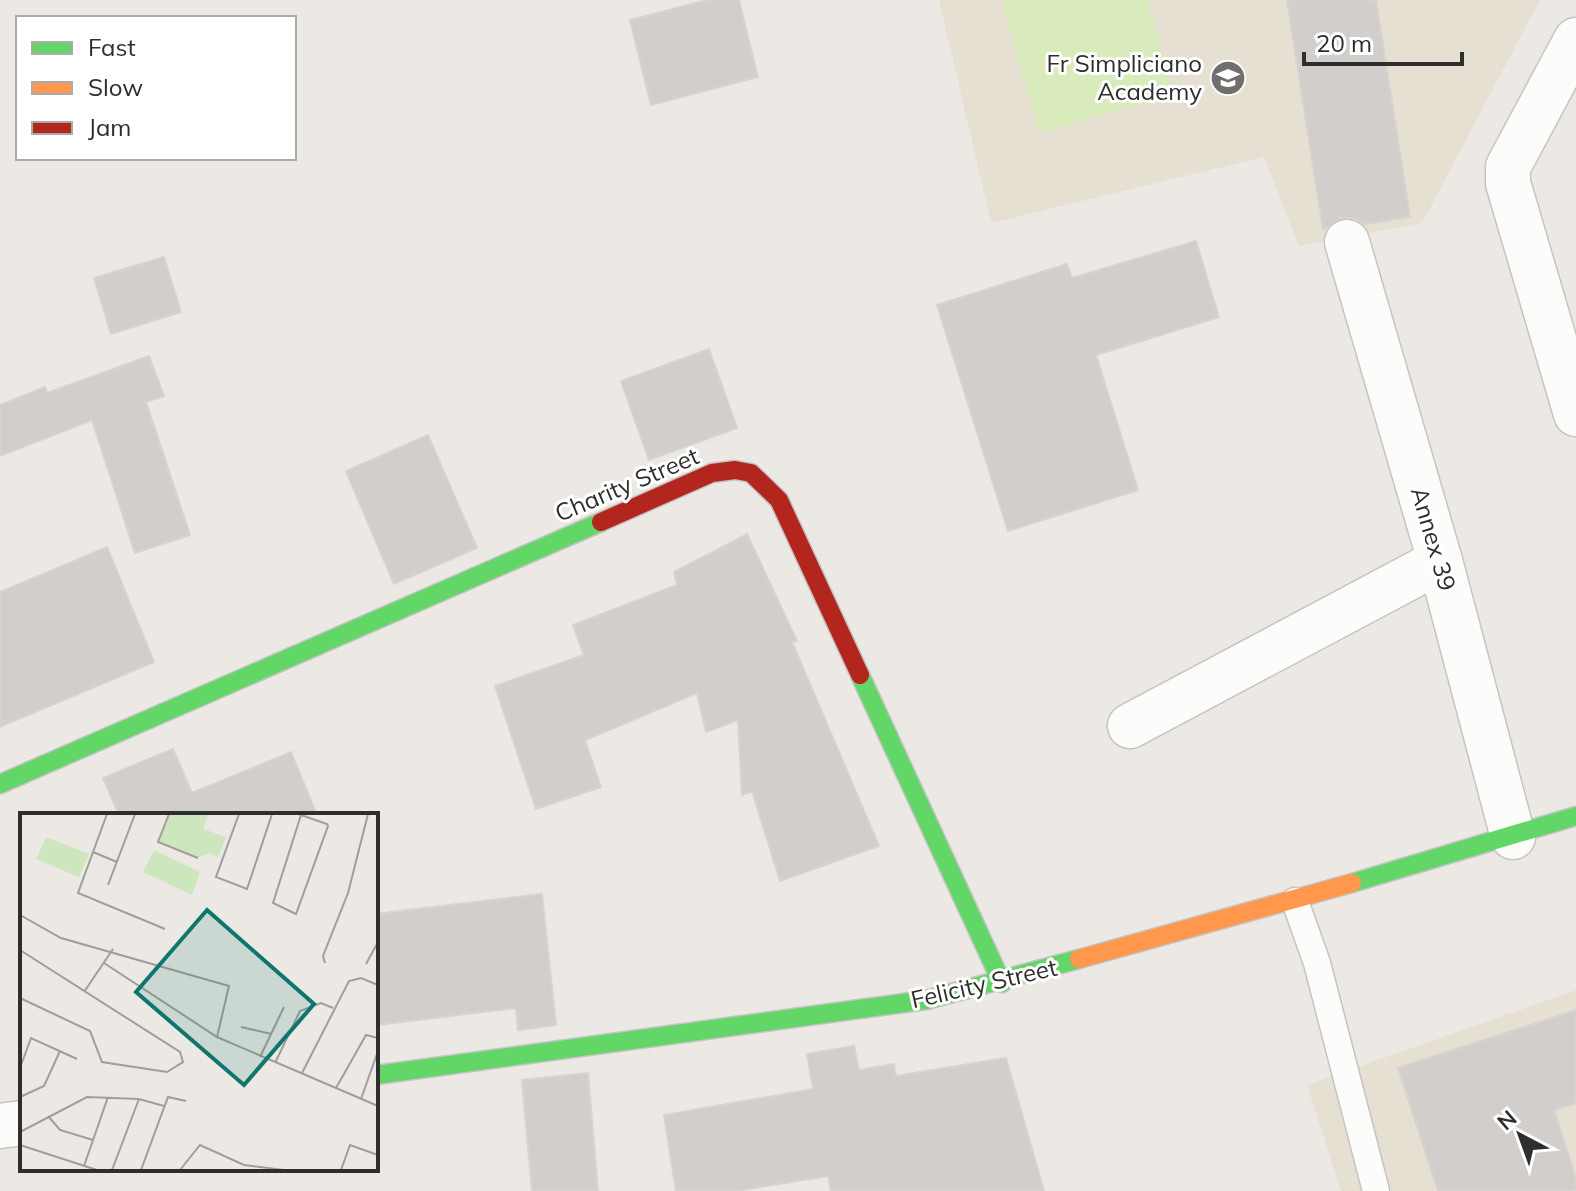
<svg xmlns="http://www.w3.org/2000/svg" width="1576" height="1191" viewBox="0 0 1576 1191" font-family="Mulish,sans-serif">
	<style>
		.education { fill: #e6e0d3 }
		.pitch { fill: #d9eabb }
		.building { fill: #d1cecb; stroke: #d7d4d0; stroke-width: 2 }
		.lines { fill: none; stroke-linecap: round; stroke-linejoin: round }
		.lane-casing { stroke: #c5c4c5; stroke-width: 29 }
		.street-casing { stroke: #c5c4c5; stroke-width: 47 }
		.fast-casing { stroke: #c5c4c5; stroke-width: 21 }
		.slow-casing { stroke: #c5c4c5; stroke-width: 21 }
		.jam-casing { stroke: #c5c4c5; stroke-width: 21 }
		.lane { stroke: #fcfcfb; stroke-width: 26 }
		.street { stroke: #fcfcfb; stroke-width: 44 }
		.fast { stroke: #63d668; stroke-width: 18 }
		.slow { stroke: #ff974d; stroke-width: 18 }
		.jam { stroke: #b3261e; stroke-width: 18 }
		.labels { text-anchor: middle; stroke-width: 6; stroke-linejoin: round; paint-order: stroke }
		.poi-label { font-size: 24px; fill: #2e2e2e; stroke: #fff; text-anchor: end }
		.street-label { font-size: 24px; fill: #2e2e2e; stroke: #fff }
		.inset-road { fill: none; stroke: #a09e9b; stroke-width: 2 }
		.view { fill: #0f766e; fill-opacity: 0.15; stroke: #0f766e; stroke-width: 4 }
		.inset-edge { fill: none; stroke: #2e2e2e; stroke-width: 4 }
	</style>
	<rect width="100%" height="100%" fill="#ece8e4"/>
	<g class="education">
		<path d="M939 0H1540L1422 223 1299 246 1264 157 991 223Z"/>
		<path d="M1576 990V1191H1341L1307 1085Z"/>
	</g>
	<path class="pitch" d="M1002 0H1147L1174 95 1039 133Z"/>
	<g class="building">
		<path d="M707 0H739L758 77 651 105 630 20Z"/>
		<path d="M1287 0H1376L1410 217 1364 224 1354 218H1341L1323 230Z"/>
		<path d="M1196 241 1219 317 1096 355 1138 490 1008 531 937 305 1067 264 1072 278Z"/>
		<path d="M164 257 181 312 111 334 94 278Z"/>
		<path d="M709 349 737 428 649 460 621 381Z"/>
		<path d="M149 356 164 396 146 402 190 535 135 553 92 420 0 456V405L45 387 47 393Z"/>
		<path d="M428 435 477 548 394 584 346 471Z"/>
		<path d="M747 534 797 641 792 642 879 846 780 881 752 791 742 795 738 720 706 732 697 693 585 740 601 787 536 809 495 686 584 655 573 625 677 585 674 572Z"/>
		<path d="M107 547 154 662 0 727V592Z"/>
		<path d="M173 749 192 793 291 752 317 815H119L103 778Z"/>
		<path d="M542 894 556 1025 518 1030 516 1008 376 1025V914Z"/>
		<path d="M1576 1010V1103L1554 1110 1576 1178V1191H1438L1398 1068Z"/>
		<path d="M854 1046 859 1070 894 1064 896 1076 1006 1058 1044 1191H831L828 1176 736 1191H676L664 1115 813 1089 807 1054Z"/>
		<path d="M588 1073 598 1191H532L522 1080Z"/>
	</g>
	<g class="lines">
		<defs>
			<path id="lane" d="M1295 901 1317 963 1376 1191"/>
			<g id="street">
				<path d="M1576 40 1508 167V183L1576 414"/>
				<path d="M1347 242 1440 561 1513 837"/>
				<path d="M1130 726 1440 561"/>
				<path d="M0 1126 22 1123"/>
			</g>
			<g id="fast">
				<path d="M860 675 1002 983"/>
				<path d="M0 784 601 522"/>
				<path d="M1352 883 1576 816"/>
				<path d="M376 1075 926 1000 1079 959"/>
			</g>
			<path id="slow" d="M1079 959 1352 883"/>
			<path id="jam" d="M601 522 712 473 735 470 751 473 779 500 860 675"/>
		</defs>
		<use href="#lane" class="lane-casing"/>
		<use href="#street" class="street-casing"/>
		<use href="#fast" class="fast-casing"/>
		<use href="#slow" class="slow-casing"/>
		<use href="#jam" class="jam-casing"/>
		<use href="#lane" class="lane"/>
		<use href="#street" class="street"/>
		<use href="#fast" class="fast"/>
		<use href="#slow" class="slow"/>
		<use href="#jam" class="jam"/>
	</g>
	<defs>
		<symbol id="school-disc" viewBox="-11 -11 22 22"><circle r="9.5" fill="#706f6e" stroke="#fff"/><path d="M0-5L7-2L0 1L-7-2ZM-4 1L0 2.5L4 1V4Q0 6-4 4Z" fill="#fff"/></symbol>
	</defs>
	<g fill-rule="evenodd">
		<use href="#school-disc" x="1208" y="58" width="40" height="40"/>
	</g>
	<g class="labels">
		<g class="poi-label">
			<text x="1202" y="72">Fr Simpliciano<tspan x="1202" dy="28">Academy</tspan></text>
		</g>
		<g class="street-label">
			<text transform="translate(627 485) rotate(-23)" y="8">Charity Street</text>
			<text transform="translate(1433 539) rotate(74)" y="8">Annex 39</text>
			<text transform="translate(984 984) rotate(-13)" y="8">Felicity Street</text>
		</g>
	</g>
	<g transform="translate(20 813)">
		<rect width="358" height="358" fill="#ece8e4"/>
		<path d="M149 1H189L183 16 206 24 198 44 189 40 178 45 139 29ZM26 24 69 41 59 64 16 46ZM134 37 180 59 172 82 123 59Z" fill="#cee6be"/>
		<path class="inset-road" d="M87 1 58 80 145 116M149 1 138 29 178 45M219 1 196 64 227 76 252 1M279 1 281 2 307 11 308 13 276 101 253 90 281 2M73 39 97 49M88 72 115 1M0 102 41 125 209 173 197 224M0 137 160 239 163 249 147 259 82 249 70 218 0 185M84 150 197 224 358 293M305 150 303 143 328 80 348 1M346 151 358 129M64 179 93 136M221 214 252 221M240 244 264 194M255 250 280 198 301 190 313 195M0 255 11 225 57 246M282 260 329 168 341 165 358 172M316 275 346 222 358 225M0 284 24 273 40 238M341 286 358 238M28 303 40 317 73 327M0 319 67 284 119 286 144 293M0 332 77 357M64 353 88 284M92 357 119 286M121 357 148 284 166 288M160 357 180 332 224 352 264 357M321 357 330 332 358 342"/>
		<path class="view" d="M187 97 294 191 224 272 116 179Z"/>
		<rect width="358" height="358" class="inset-edge"/>
	</g>
	<rect x="16" y="16" width="280" height="144" fill="#ffffff" stroke="#ababab" stroke-width="2"/>
	<rect x="32" y="42" width="40" height="12" fill="#63d668" stroke="#ababab" stroke-width="2"/>
	<text x="88" y="56" font-size="24" fill="#2e2e2e">Fast</text>
	<rect x="32" y="82" width="40" height="12" fill="#ff974d" stroke="#ababab" stroke-width="2"/>
	<text x="88" y="96" font-size="24" fill="#2e2e2e">Slow</text>
	<rect x="32" y="122" width="40" height="12" fill="#b3261e" stroke="#ababab" stroke-width="2"/>
	<text x="88" y="136" font-size="24" fill="#2e2e2e">Jam</text>
	<g transform="translate(1520 1135) rotate(319)" stroke="#ffffff" stroke-width="6" paint-order="stroke">
	<path d="M0-6L14 30L0 20L-14 30Z" fill="#2e2e2e"/>
	<text y="-12" font-size="22" font-weight="bold" text-anchor="middle" fill="#2e2e2e">N</text>
	</g>
	<path d="M1304 52v12h158v-12" fill="none" stroke="#2e2e2e" stroke-width="4"/>
	<text x="1316" y="52" font-size="24" fill="#2e2e2e" stroke="#ffffff" stroke-width="6" paint-order="stroke">20 m</text>
</svg>
